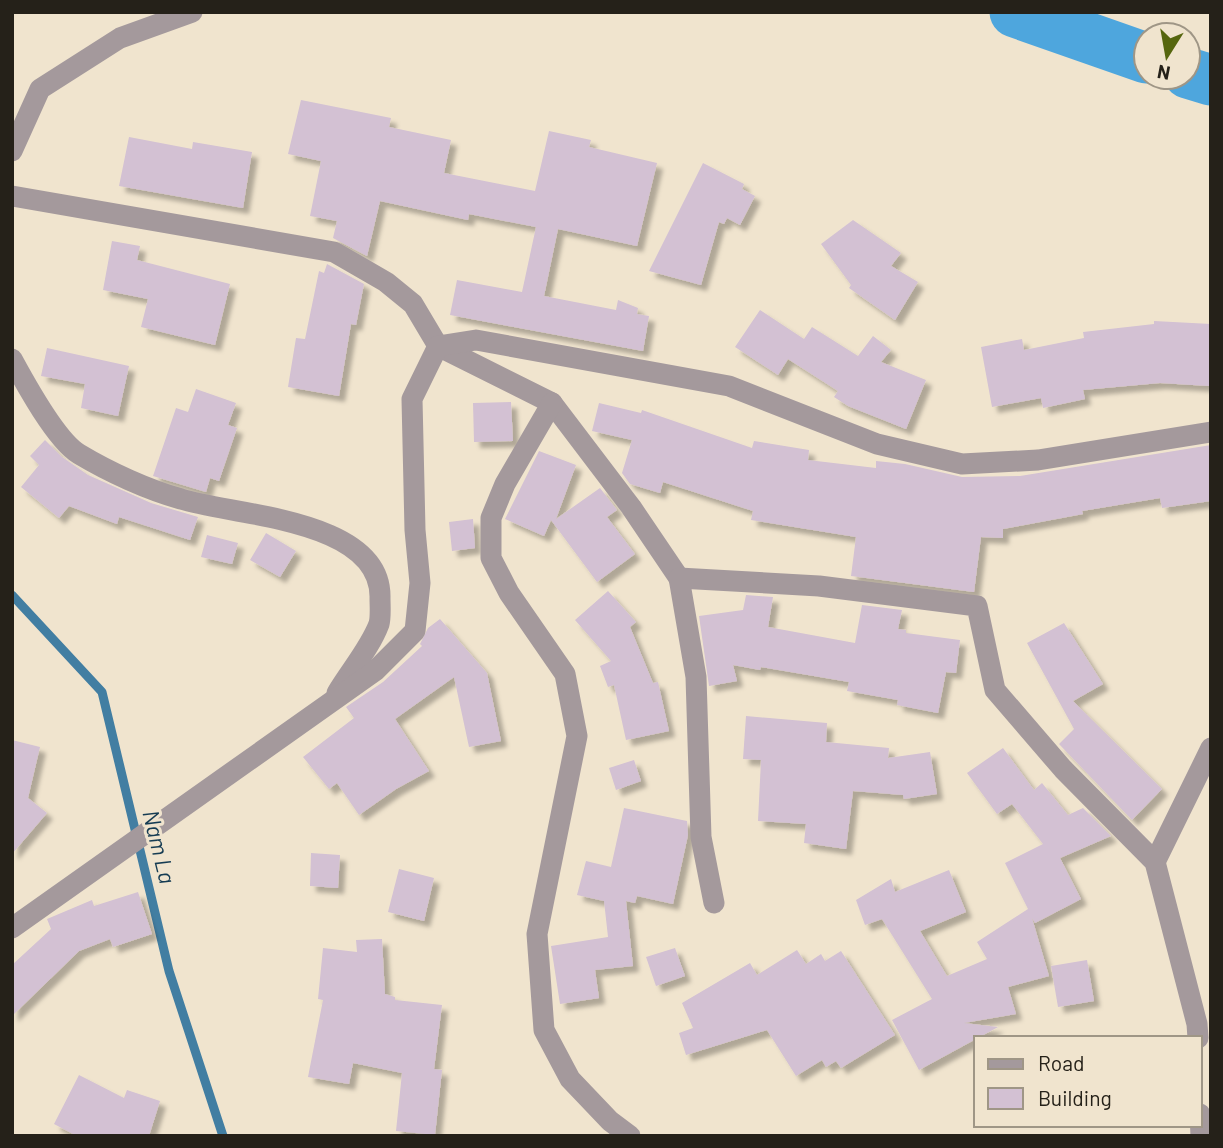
<svg xmlns="http://www.w3.org/2000/svg" width="1223" height="1148" viewBox="0 0 1223 1148" font-family="Barlow,sans-serif">
	<style>
		.lines { fill: none; stroke-linecap: round; stroke-linejoin: round }
		.stream { stroke: #427ea2; stroke-width: 9 }
		.river { stroke: #4ea6dd; stroke-width: 51 }
		.building { fill: #d3c1d3; filter: url(#shadow) }
		.minor { stroke: #a4999c; stroke-width: 21 }
		.labels { text-anchor: middle; stroke-width: 6; stroke-linejoin: round; paint-order: stroke }
		.water-label { font-size: 23px; font-style: italic; fill: #163c53; stroke: #f0e4ce }
	</style>
	<defs>
		<filter id="shadow"><feDropShadow dx="6" dy="6" stdDeviation="2" flood-color="#0004"/></filter>
	</defs>
	<rect width="100%" height="100%" fill="#f0e4ce"/>
	<g class="lines">
		<path class="stream" d="M12 595 102 692 169 971 223 1136"/>
		<g class="river">
			<path d="M1015 12 1146 58"/>
			<path d="M1188 73 1211 80"/>
		</g>
	</g>
	<g class="building">
		<path d="M301 100 391 118 389 127 451 140 444 173 535 191 549 131 591 140 589 147 657 163 637 246 558 229 544 296 616 310 618 300 638 308 637 314 649 316 643 351 450 315 457 280 522 292 536 227 469 214 468 220 380 201 367 256 333 238 337 221 310 216 321 161 288 154Z"/>
		<path d="M129 137 192 149 193 142 252 152 243 208 119 186Z"/>
		<path d="M703 163 744 184 742 189 755 196 740 225 727 218 724 224 719 222 701 285 649 271Z"/>
		<path d="M853 220 901 253 891 266 918 282 895 320 849 288 851 285 821 244Z"/>
		<path d="M112 241 140 246 137 260 230 284 215 345 141 327 148 299 103 290Z"/>
		<path d="M327 264 364 284 356 325 351 324 339 396 288 387 296 338 305 339 319 271 324 273Z"/>
		<path d="M760 310 804 339 812 327 858 356 873 336 891 350 881 362 926 380 906 429 848 406 834 397 838 391 788 359 778 375 735 347Z"/>
		<path d="M1154 321 1211 324 1209 386 1160 383 1083 390 1085 399 1043 408 1041 398 992 407 981 347 1022 339 1024 350 1084 338 1083 332 1154 324Z"/>
		<path d="M47 348 129 366 118 416 81 408 85 384 41 376Z"/>
		<path d="M196 389 236 403 228 425 237 428 219 481 210 478 206 492 153 476 176 408 188 412Z"/>
		<path d="M511 402 513 441 474 442 473 403Z"/>
		<path d="M599 403 641 413 642 410 752 448 754 441 809 450 808 460 876 468V461L905 464 962 477 1020 476 1211 445V501L1162 508 1160 498 1082 511 1083 514 1003 529V538L981 537 974 592 851 576 856 537 751 520 753 511 663 482 660 493 630 484 622 473 632 440 592 431Z"/>
		<path d="M45 440 62 457 88 475 151 503 198 517 190 540 119 517 117 524 69 506 59 518 21 487 39 465 30 456Z"/>
		<path d="M539 451 576 465 556 519 600 488 617 510 607 517 635 554 597 582 551 520 544 536 505 519Z"/>
		<path d="M473 519 475 548 452 551 449 522Z"/>
		<path d="M266 533 296 551 280 577 250 560Z"/>
		<path d="M207 535 238 543 232 564 201 557Z"/>
		<path d="M608 591 636 622 630 627 653 683 658 682 669 731 626 740 614 685 608 687 600 666 611 661 575 620Z"/>
		<path d="M746 595 773 597 768 627 855 643 862 605 902 610 898 629 906 630V633L960 640 956 673 946 672 938 713 897 705 898 700 847 691 849 682 761 667 760 670 733 665 737 681 709 686 699 616 743 610Z"/>
		<path d="M440 619 487 673 501 741 469 747 454 677 395 719 429 771 396 789 359 815 337 783 329 789 303 757 354 718 346 707 383 682 422 646 420 644 428 628Z"/>
		<path d="M1064 623 1103 684 1073 701 1162 789 1132 820 1059 744 1074 729 1027 643Z"/>
		<path d="M746 716 827 723 826 742 889 748 888 758 930 752 937 794 904 799 903 795 853 791 846 849 804 843 806 824 758 821 761 760 743 759Z"/>
		<path d="M12 740 40 747 28 798 47 813 12 854Z"/>
		<path d="M1003 748 1034 790 1042 783 1068 815 1083 808 1111 836 1060 858 1081 899 1035 923 1032 918 1049 976 1008 987 1016 1014 964 1023 998 1027 919 1070 892 1020 932 999 882 919 865 925 856 900 891 879 895 892 949 870 966 912 920 931 947 976 987 959 977 942 1028 909 1005 863 1043 844 1012 804 997 814 967 773Z"/>
		<path d="M634 760 641 781 616 790 609 768Z"/>
		<path d="M624 808 687 821 688 835 673 904 637 896 635 903 626 901 633 966 595 970 599 998 560 1004 551 946 608 937 604 901 577 895 586 861 611 867Z"/>
		<path d="M311 853 340 855 338 888 310 886Z"/>
		<path d="M399 869 434 878 424 921 388 912Z"/>
		<path d="M138 892 152 934 113 947 110 939 79 951 12 1016V965L51 929 47 919 92 900 94 906Z"/>
		<path d="M382 939 385 994 395 997V1000L442 1005 434 1069 442 1070 435 1135 396 1131 402 1073 353 1063 349 1084 308 1077 323 1000 318 999 323 948 357 952 356 940Z"/>
		<path d="M675 948 685 976 656 986 646 957Z"/>
		<path d="M797 950 806 964 821 954 825 961 841 951 895 1035 841 1068 836 1061 826 1067 822 1060 796 1076 767 1030 686 1055 679 1033 693 1028 682 1003 750 963 757 975Z"/>
		<path d="M1087 960 1094 1001 1058 1007 1051 966Z"/>
		<path d="M79 1075 124 1098 127 1090 160 1101 149 1136H77L54 1124Z"/>
	</g>
	<g class="lines">
		<g class="minor">
			<path d="M12 151 40 89 120 38 192 12"/>
			<path d="M12 196 334 252 386 282 413 304 438 346 552 403 631 507 679 578"/>
			<path d="M12 359C25 383 56 440 79 454 109 472 148 490 181 499 236 516 382 519 380 598 380 606 381 617 379 624 370 648 350 671 337 693"/>
			<path d="M552 403 505 484 491 518V558L509 593 565 674 577 736 537 934 544 1030 570 1079 610 1121 630 1136"/>
			<path d="M1155 862 1211 748"/>
			<path d="M714 903 701 837 696 677 679 578 819 586 977 606 995 690 1063 769 1155 862 1197 1024 1198 1038"/>
			<path d="M12 928 375 671 415 631 420 583 415 530 412 399 438 346 476 340 729 386 877 444 962 464 1038 460 1211 432"/>
			<path d="M1200 1114 1201 1136"/>
		</g>
	</g>
	<g class="labels">
		<g class="water-label">
			<text transform="translate(159 847) rotate(76)" y="8">Nam La</text>
		</g>
	</g>
	<rect width="1223" height="1148" fill="none" stroke="#252119" stroke-width="28"/>
	<rect x="974" y="1036" width="228" height="91" fill="#f0e4ce" stroke="#9f9686" stroke-width="2"/>
	<rect x="988" y="1059" width="35" height="10" fill="#a4999c" stroke="#9f9686" stroke-width="2"/>
	<text x="1038" y="1071" font-size="21" fill="#252119">Road</text>
	<rect x="988" y="1088" width="35" height="21" fill="#d3c1d3" stroke="#9f9686" stroke-width="2"/>
	<text x="1038" y="1106" font-size="21" fill="#252119">Building</text>
	<g transform="translate(1167 56) rotate(191)"><circle r="33" fill="#f0e4ce" stroke="#9f9686" stroke-width="2"/>
	<path d="M0-5L12 26L0 18L-12 26Z" fill="#56660e"/>
	<text y="-10" font-size="19" font-weight="bold" text-anchor="middle" fill="#252119">N</text>
	</g>
</svg>
